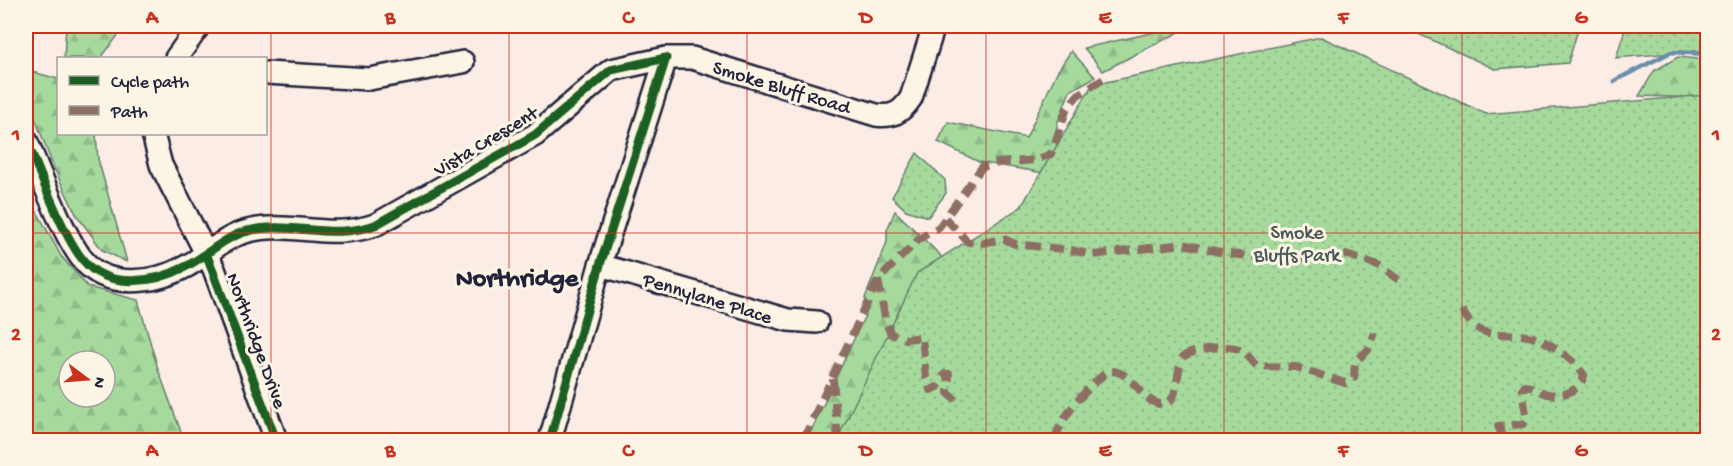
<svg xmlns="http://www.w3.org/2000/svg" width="1733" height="466" viewBox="0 0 1733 466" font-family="'Gochi Hand',sans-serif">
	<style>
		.forest { fill: url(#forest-firs); stroke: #647e6c; stroke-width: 1.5; fill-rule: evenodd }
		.park { fill: url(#park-dots); stroke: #647e6c; stroke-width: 1.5 }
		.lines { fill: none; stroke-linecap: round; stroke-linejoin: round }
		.stream { stroke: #678eac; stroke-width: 4.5 }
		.minor-casing { stroke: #22223b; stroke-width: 26 }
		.minor { stroke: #fcf5e5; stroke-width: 21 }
		.quiet { stroke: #8d6e63; stroke-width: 8; stroke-dasharray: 15 8; stroke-linecap: butt }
		.cycleway-casing { stroke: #fcf5e5; stroke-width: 13 }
		.cycleway { stroke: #1b5e20; stroke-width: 9 }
		.grid { fill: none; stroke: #c8321e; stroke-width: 1.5; stroke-opacity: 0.55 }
		.labels { text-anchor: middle; stroke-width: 6; stroke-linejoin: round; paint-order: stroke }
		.street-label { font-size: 20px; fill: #22223b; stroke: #fcf5e5 }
		.park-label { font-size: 20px; fill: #4a5958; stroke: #fcf5e5 }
		.district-label { font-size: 26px; font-weight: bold; fill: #22223b; stroke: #fcf5e5 }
		.neatline { fill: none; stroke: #c8321e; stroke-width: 2 }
		.grid-label { font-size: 20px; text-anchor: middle; font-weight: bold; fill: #c8321e }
	</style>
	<defs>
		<pattern id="forest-firs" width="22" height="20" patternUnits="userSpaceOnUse" patternTransform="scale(1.5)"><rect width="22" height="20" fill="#a6da9d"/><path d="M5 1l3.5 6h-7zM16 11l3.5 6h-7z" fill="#8fbb88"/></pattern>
		<pattern id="park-dots" width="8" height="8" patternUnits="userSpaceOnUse" patternTransform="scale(1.5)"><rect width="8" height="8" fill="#a6da9d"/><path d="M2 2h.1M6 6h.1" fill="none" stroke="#8fbb88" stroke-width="1.8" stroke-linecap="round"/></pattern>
	</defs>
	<rect width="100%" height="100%" fill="#fbece6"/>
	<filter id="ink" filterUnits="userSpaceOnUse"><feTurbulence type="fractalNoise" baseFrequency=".0167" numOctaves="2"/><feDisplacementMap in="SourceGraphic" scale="12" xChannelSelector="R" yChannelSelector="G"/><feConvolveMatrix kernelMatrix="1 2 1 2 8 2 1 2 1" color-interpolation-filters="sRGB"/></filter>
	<g filter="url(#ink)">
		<g class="forest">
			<path d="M66 26H125L101 58H64Z"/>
			<path d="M1164 26H1191L1103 71 1084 48 1165 30Z"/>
			<path d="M1071 51 1095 77 1070 91 1057 124 1056 175 979 162 938 142 948 122 1026 138 1057 72Z"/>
			<path d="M1678 57 1707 60V98L1639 96 1654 71Z"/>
			<path d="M26 70 58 79V134H96L98 159 127 262 102 250 76 214 53 166 26 94Z"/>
			<path d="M28 195 61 256 88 287 138 300 158 369 184 440H26V197ZM69 361H105V397H69Z"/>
			<path d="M895 211 940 255 951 282 873 440H807L867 311 865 298 887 242V230Z"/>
		</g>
		<g class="park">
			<path d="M1401 26H1579L1568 63 1495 69Z"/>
			<path d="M1626 26H1707V50L1616 58Z"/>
			<path d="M1321 37 1486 114 1707 95V440H837L917 273 1021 207 1092 85Z"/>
			<path d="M917 153 945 180 946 193 928 217 906 210 892 197Z"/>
		</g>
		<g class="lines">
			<path class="stream" d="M1614 81 1671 52 1708 54"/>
			<defs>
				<g id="minor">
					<path d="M176 58 199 26"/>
					<path d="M666 58H692L876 115C893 117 901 113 911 98L934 26"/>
					<path d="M266 73 369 79 463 62"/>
					<path d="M153 134 161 165 214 269 276 440"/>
					<path d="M26 140C40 172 62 234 83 260 107 290 155 283 185 267 207 256 223 237 248 231 290 220 329 241 375 225L535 135 611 70 666 58 600 265 550 440"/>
					<path d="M600 265 788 320 817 322"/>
				</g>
			</defs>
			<use href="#minor" class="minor-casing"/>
			<use href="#minor" class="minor"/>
			<g class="quiet">
				<path d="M945 218 968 242 981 243 1004 239 1015 244 1071 250 1093 255 1183 244 1229 254 1280 259 1349 255 1378 265 1400 281"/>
				<path d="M878 280 886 323 891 334 906 339 922 337 926 377 930 390 938 387 945 374H949L948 393 956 400"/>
				<path d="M1462 310C1480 345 1503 329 1532 337 1549 341 1574 360 1584 375 1581 391 1563 397 1548 394 1540 392 1533 386 1524 386L1522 390 1527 420 1523 424 1498 426 1504 440"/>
				<path d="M833 379 838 440"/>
				<path d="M803 440 878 280 919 239 939 227 982 167 998 163 1036 160 1051 154 1067 108 1078 95 1104 79"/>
				<path d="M1055 440C1059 419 1090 383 1109 371 1135 369 1144 411 1167 403 1179 399 1176 369 1183 357 1194 349 1233 342 1244 352 1249 356 1252 362 1257 366L1296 367 1345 383 1354 378 1355 362 1368 350 1375 333"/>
			</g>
			<defs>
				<g id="cycleway">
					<path d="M26 140C40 172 62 234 83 260 107 290 155 283 185 267 207 256 223 237 248 231 290 220 329 241 375 225L535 135 611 70 666 58 600 265 550 440"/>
					<path d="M206 253 276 440"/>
				</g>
			</defs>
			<use href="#cycleway" class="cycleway-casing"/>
			<use href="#cycleway" class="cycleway"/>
		</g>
	</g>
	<path class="grid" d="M271 26V440M509 26V440M747 26V440M986 26V440M1224 26V440M1462 26V440M26 233H1708"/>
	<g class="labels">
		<g class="street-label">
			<text transform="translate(782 86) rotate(17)" y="7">Smoke Bluff Road</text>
			<text transform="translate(485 140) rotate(-31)" y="7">Vista Crescent</text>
			<text transform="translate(708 297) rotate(17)" y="7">Pennylane Place</text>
			<text transform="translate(258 340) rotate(70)" y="7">Northridge Drive</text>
		</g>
		<g class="park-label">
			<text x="1297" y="238">Smoke<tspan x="1297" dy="23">Bluffs Park</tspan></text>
		</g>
		<g class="district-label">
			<text x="517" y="285">Northridge</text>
		</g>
	</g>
	<rect width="1733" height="466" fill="none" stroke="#fcf5e5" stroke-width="66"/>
	<rect x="57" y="57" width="210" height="78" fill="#fcf5e5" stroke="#a5a1a1" stroke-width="1.5"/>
	<rect x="69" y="76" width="30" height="9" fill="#1b5e20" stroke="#a5a1a1" stroke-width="1.5"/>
	<text x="111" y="87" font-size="18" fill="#22223b">Cycle path</text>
	<rect x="69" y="106" width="30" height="9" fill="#8d6e63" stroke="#a5a1a1" stroke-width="1.5"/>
	<text x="111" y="117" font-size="18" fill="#22223b">Path</text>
	<g transform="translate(87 379) rotate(106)"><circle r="28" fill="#fcf5e5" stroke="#a5a1a1" stroke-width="1.5"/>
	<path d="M0-4.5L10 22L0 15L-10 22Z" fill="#c8321e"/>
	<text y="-9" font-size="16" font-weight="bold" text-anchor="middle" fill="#22223b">N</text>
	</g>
	<rect x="33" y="33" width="1667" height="400" class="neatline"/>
	<g class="grid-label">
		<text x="152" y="23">A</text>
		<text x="390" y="23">B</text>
		<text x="628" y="23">C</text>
		<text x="866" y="23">D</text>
		<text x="1105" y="23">E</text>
		<text x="1343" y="23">F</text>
		<text x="1581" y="23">G</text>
		<text x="16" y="140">1</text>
		<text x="1716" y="140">1</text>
		<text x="16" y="340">2</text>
		<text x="1716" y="340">2</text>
		<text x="152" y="456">A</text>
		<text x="390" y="456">B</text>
		<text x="628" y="456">C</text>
		<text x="866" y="456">D</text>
		<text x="1105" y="456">E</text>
		<text x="1343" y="456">F</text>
		<text x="1581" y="456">G</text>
	</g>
</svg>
